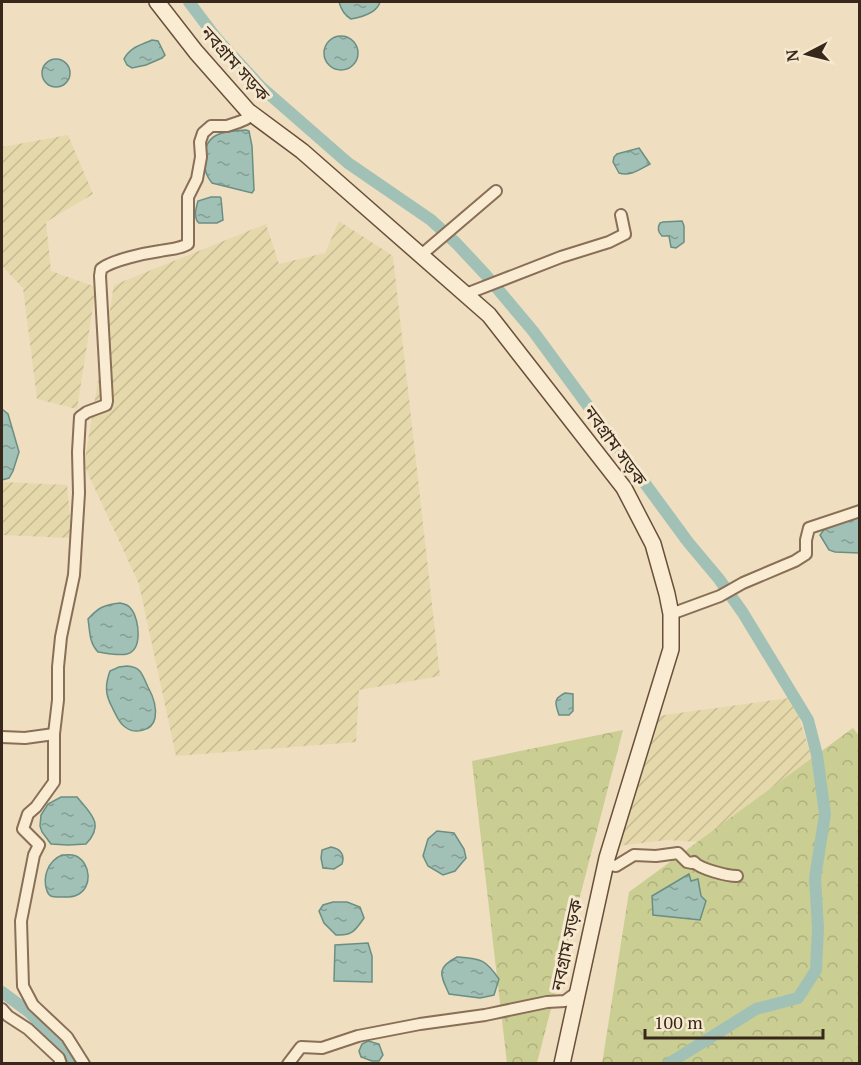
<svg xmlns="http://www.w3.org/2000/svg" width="861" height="1065" viewBox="0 0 861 1065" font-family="'PT Serif','Noto Sans Bengali',serif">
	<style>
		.farmland { fill: url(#farmland-furrows) }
		.forest { fill: url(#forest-crowns) }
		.water { fill: url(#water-ripples); stroke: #698f84; stroke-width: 1.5 }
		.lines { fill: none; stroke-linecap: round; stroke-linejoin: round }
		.canal { stroke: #a2c1b6; stroke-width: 12 }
		.minor-casing { stroke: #896f57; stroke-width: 14 }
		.secondary-casing { stroke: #6a503a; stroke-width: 18 }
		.minor { stroke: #faecd3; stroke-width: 10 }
		.secondary { stroke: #faecd3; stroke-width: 15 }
		.labels { text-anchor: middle; stroke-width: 6; stroke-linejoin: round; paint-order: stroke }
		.street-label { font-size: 18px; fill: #38281c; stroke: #f7e9cf }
	</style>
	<defs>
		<pattern id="farmland-furrows" width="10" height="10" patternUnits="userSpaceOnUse" patternTransform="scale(1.5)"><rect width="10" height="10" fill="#e5d9ac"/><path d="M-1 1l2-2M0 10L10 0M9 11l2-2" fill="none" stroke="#c5ba93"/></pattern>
		<pattern id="forest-crowns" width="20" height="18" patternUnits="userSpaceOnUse" patternTransform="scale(1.5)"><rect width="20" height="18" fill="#cace93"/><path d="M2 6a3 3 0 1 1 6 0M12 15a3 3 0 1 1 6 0" fill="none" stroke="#aeb17e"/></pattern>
		<pattern id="water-ripples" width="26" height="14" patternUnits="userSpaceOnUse" patternTransform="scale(1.5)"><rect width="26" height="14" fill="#a2c1b6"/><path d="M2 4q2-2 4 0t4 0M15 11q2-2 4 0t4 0" fill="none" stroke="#859d93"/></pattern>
	</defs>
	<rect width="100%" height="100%" fill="#efdebf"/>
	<g class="farmland">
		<path d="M68 135 93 194 46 222 51 271 96 287 77 409 37 399 23 288 2 266V147Z"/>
		<path d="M339 221 393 256 440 676 359 690 356 742 176 756 139 584 84 465 114 285 266 224 279 264 325 253Z"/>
		<path d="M2 482 67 485 72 538 2 535Z"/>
		<path d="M789 698 797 711 812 758 730 844 667 840 617 846 657 716Z"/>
	</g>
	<g class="forest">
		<path d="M853 728 860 737 859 1063 602 1064 629 892Z"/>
		<path d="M623 730 537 1063H507L472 761Z"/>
	</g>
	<g class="water">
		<path d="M339 2H380C377 13 362 17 351 19 344 15 341 9 339 2Z"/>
		<circle cx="341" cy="53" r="17"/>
		<path d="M152 40 158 41 165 55 162 58 146 65 132 68 127 65 124 59C130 47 141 45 152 40Z"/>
		<circle cx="56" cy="73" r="14"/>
		<path d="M246 130 249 131 252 146 254 190 252 193 212 183C206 176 204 168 204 160 204 133 223 131 246 130Z"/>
		<path d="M639 148 650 164C640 169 630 177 619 173L613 162 614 157 617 154Z"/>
		<path d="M211 197H220L221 198 223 220 217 223H199C193 218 196 208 198 201Z"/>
		<path d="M682 221 684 226V242L676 248 671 247 669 236H662C658 232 657 228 660 223L663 222Z"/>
		<path d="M2 409 8 414 19 452 13 471 9 478 2 480Z"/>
		<path d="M859 516V553L835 552 829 550 820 535 826 527Z"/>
		<path d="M120 603C125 604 129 605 132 610 139 620 143 650 127 654 119 656 106 653 98 652 89 643 90 631 88 619 99 607 104 605 120 603Z"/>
		<path d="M127 666C142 667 142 675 148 687 153 696 157 708 155 718 152 732 134 734 125 727 119 723 115 713 112 707 105 694 105 685 110 671L119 667Z"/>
		<path d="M565 693 573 694V711L569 715H559C555 703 553 699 565 693Z"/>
		<path d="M61 797H77C91 814 105 824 86 844L68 845 51 844 42 832 40 826 41 815 48 804Z"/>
		<path d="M437 831 454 833 464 849 466 858 455 871 443 875 428 866 423 856 428 839Z"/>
		<path d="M331 847C341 849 345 855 342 864L334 869 323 868 321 858 322 850Z"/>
		<path d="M62 855C66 855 71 854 76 856 91 863 93 888 77 895 71 898 65 897 58 897 53 897 49 897 47 891 42 877 48 861 62 855Z"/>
		<path d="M689 874 691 881 698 879 701 896 706 901 700 920 653 915 652 896Z"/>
		<path d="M333 902H347L360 907 364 918C355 931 352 936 336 935L324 923 319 911 323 905Z"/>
		<path d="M368 943 372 956V982L334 981 335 945Z"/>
		<path d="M457 957C482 959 485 959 499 979L494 995 480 998 449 994C440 974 436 968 457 957Z"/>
		<path d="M368 1041 379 1044 383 1055 379 1061H372L361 1057 359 1051 362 1044Z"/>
	</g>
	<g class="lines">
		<g class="canal">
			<path d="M189 2 217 39 261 87 348 163 431 220 456 243 485 274 533 331 688 542 719 579 743 613 808 720 817 755 825 814 815 878 818 928 816 970 798 998 756 1009 668 1064"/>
			<path d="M2 992 29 1012 54 1037 73 1064"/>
		</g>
		<defs>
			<g id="minor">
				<path d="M421 255 496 191"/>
				<path d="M466 294 561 257 609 242 625 234 621 215"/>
				<path d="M671 614 720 596 743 583 795 561 806 554V540L809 528 860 511"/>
				<path d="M2 737 25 738 54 734"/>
				<path d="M605 864 616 866 634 855 656 856 678 853 687 862 692 863 694 862C700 869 727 876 737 876"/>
				<path d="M2 1009 8 1016 28 1029 59 1058 61 1064"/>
				<path d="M84 1064 67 1037 33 1005 23 986 21 921 34 855 39 845 23 829 28 814 36 807 54 782V734L58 700V667L61 637 74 575 79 493 78 452 80 417 87 412 106 405 107 401 100 276 101 269C112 260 146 253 160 251 170 249 180 249 188 244V197L197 179 201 157 200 142 203 133 211 126H227L239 122 246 119 252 113"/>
				<path d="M288 1064 301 1047 322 1048 358 1036 420 1024 485 1015 547 1002 565 1001 577 992"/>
			</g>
			<path id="secondary" d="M157 2 196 52 248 111 302 151 489 315 624 488 653 544 667 594 671 614V649L607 858 562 1064"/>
		</defs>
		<use href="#minor" class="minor-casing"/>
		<use href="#secondary" class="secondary-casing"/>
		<use href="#minor" class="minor"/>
		<use href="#secondary" class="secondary"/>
	</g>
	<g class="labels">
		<g class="street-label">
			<text transform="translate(235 64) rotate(48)" y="6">নবগ্রাম সড়ক</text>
			<text transform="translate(615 446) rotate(54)" y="6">নবগ্রাম সড়ক</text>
			<text transform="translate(567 945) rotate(-78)" y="6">নবগ্রাম সড়ক</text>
		</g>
	</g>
	<rect width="861" height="1065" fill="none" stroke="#38281c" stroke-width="6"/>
	<g transform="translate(807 54) rotate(263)" stroke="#f7e9cf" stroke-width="4.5" paint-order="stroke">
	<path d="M0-4.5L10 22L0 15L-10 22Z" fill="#38281c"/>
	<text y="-9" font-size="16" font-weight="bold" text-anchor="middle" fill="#38281c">N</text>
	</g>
	<path d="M645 1029v9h178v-9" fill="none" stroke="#38281c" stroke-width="3"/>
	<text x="654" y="1029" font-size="18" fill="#38281c" stroke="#f7e9cf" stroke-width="4.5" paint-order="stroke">100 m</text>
</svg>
